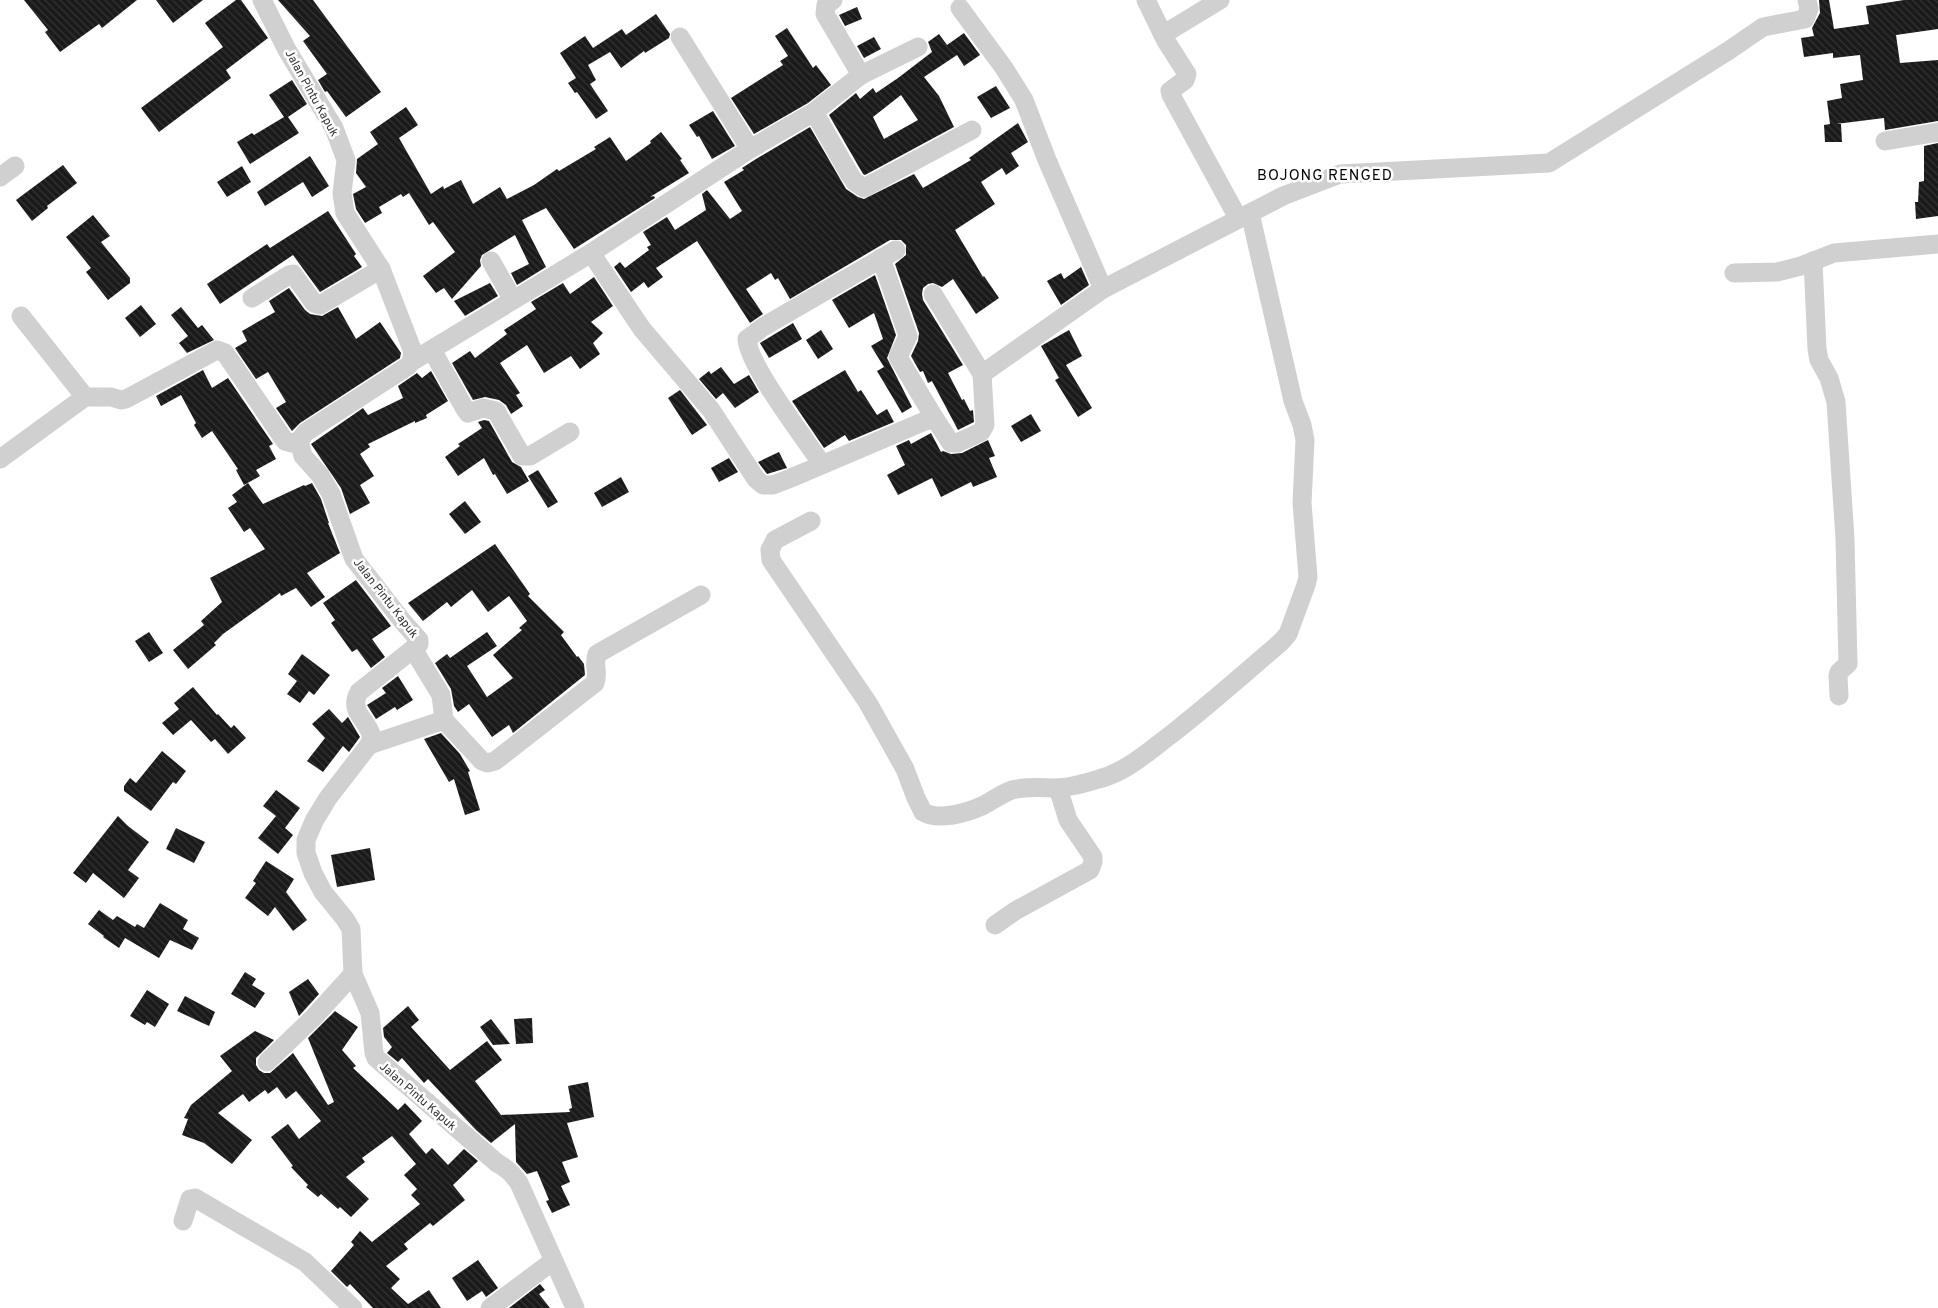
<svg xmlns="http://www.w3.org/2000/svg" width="1938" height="1308" viewBox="0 0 1938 1308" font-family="Overpass,sans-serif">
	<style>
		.building { fill: url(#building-back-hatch); fill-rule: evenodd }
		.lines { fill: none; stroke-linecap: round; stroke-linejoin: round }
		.minor { stroke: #d0d0d0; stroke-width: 19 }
		.labels { text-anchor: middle; stroke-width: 5; stroke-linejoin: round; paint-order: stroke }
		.street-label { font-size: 12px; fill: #333; stroke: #fff }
		.quarter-label { font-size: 15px; letter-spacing: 1px; fill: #000; stroke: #fff }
	</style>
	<defs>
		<pattern id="building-back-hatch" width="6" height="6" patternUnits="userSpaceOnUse" patternTransform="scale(1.25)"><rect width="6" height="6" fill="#1a1a1a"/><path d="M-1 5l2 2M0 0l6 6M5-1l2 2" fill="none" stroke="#333"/></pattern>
	</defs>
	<rect width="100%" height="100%" fill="#fff"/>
	<g class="building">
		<path d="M24 0H137L102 28 99 24 60 52 45 32 48 30Z"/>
		<path d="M156 0H203L173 23Z"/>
		<path d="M236 0H241L268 38 226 70 231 78 159 132 141 108 223 47 205 23Z"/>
		<path d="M278 0H313L381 92 346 117 327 91 325 92 318 80 327 74 303 41 310 36Z"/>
		<path d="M1819 0H1829L1834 29 1869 24 1866 6 1904 0H1938V29L1896 35 1900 63 1938 60V121L1885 130 1884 118 1836 124H1841L1842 142H1825L1824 125 1830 124 1827 101 1842 98 1840 84 1863 80 1860 55 1833 58V53L1804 57 1801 38 1814 36 1812 28 1820 13Z"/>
		<path d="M857 7 862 19 845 26 839 15Z"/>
		<path d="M656 14 670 34 669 38 645 53 644 51 621 68 610 52 588 65 596 80 590 84 608 111 596 119 577 92 575 93 568 83 576 78 560 53 585 36 593 48 622 29 626 35Z"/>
		<path d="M787 28 813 68 816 65 831 85 808 103 754 134 731 98 783 65 780 61 788 56 775 36Z"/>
		<path d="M964 33 980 55 964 66 957 55 924 77 939 96 954 127 865 175 863 174 829 115 856 93 860 99 873 88 876 93 898 78 932 52 928 42 939 34 947 45ZM901 95 918 120 884 139 873 117Z"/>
		<path d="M874 37 881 49 864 58 857 46Z"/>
		<path d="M292 80 307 104 288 117 299 133 250 164 237 142 252 133 254 135 284 117 269 95Z"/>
		<path d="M996 86 1010 108 991 118 977 97Z"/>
		<path d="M406 107 418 125 399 138 431 194 443 186 444 189 461 180 473 204 500 187 507 199 534 185 557 169 559 171 596 149 594 147 610 137 626 161 651 143 650 141 661 132 682 159 680 160 689 173 650 197 654 196 655 198 574 249 546 208 522 220 546 267 517 285 511 273 529 264 515 235 482 255 480 260 481 266 452 299 444 288 436 293 423 276 455 252 433 222 429 225 409 193 403 197 401 194 379 207 382 213 365 223 356 209 353 194 366 187 356 173 357 159 378 144 370 132Z"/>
		<path d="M713 111 735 146 712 159 699 136 697 137 689 125Z"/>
		<path d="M1018 123 1028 142 1011 153 1019 166 1006 175 1002 168 981 182 995 204 955 230 983 277 984 276 999 298 976 314 953 279 942 287 933 283 928 284 923 288 922 294 923 300 963 365 948 373 962 400 964 399 970 411 973 410 974 422 958 430 932 381 928 383 923 371 920 372 911 356 918 341 919 333 895 264 906 255V245L901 240H890L790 299 778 278 775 280 771 273 746 289 763 314 750 323 697 241 656 268 663 277 648 288 644 282 631 292 614 267 620 262 625 268 649 250 647 247 651 245 643 232 667 217 675 230 706 210 702 194 707 190 730 219 742 211 724 182 744 170 742 168 756 159 810 127 846 189 858 197 864 199 914 174 923 188 971 160 969 158Z"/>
		<path d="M1938 143V216L1916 219 1915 202H1918L1919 182 1924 181V146Z"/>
		<path d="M310 156 329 186 312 197 303 182 265 206 257 192Z"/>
		<path d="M63 165 77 183 47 206 48 208 32 221 16 200Z"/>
		<path d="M242 166 251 182 227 197 217 182Z"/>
		<path d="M328 211 356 254 354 256 362 267 320 292 293 255 220 304 207 284 267 244 270 248Z"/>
		<path d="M93 215 110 236 101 242 130 278V283L108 300 86 272 91 268 66 237Z"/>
		<path d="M1081 267 1089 285 1061 305 1047 281 1061 273 1064 279Z"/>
		<path d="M875 275 896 335 887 358 912 407 902 413 877 371 884 367 871 346 883 339 874 313 849 328 832 300Z"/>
		<path d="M594 277 613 306 591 322 603 333 593 343 600 354 580 369 571 356 544 373 527 345 500 363 520 393 516 395 523 406 511 414 506 405 499 400 485 397 473 400 452 363 470 351 475 358 507 334 504 330 536 309 531 302 563 283 570 294Z"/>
		<path d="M490 283 498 296 465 316 454 301Z"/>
		<path d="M289 288 305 310 310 314 322 316 338 307 356 339 380 322 401 353 400 358 300 423 292 431 276 408 286 402 268 372 256 379 235 348 247 341 242 331 275 312 269 301Z"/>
		<path d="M141 305 156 324 140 337 125 318Z"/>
		<path d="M181 307 198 328 202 325 214 340 187 353 179 343 188 336 171 315Z"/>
		<path d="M793 323 802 339 769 358 760 343Z"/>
		<path d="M821 330 833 349 818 359 806 340Z"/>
		<path d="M1069 330 1082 356 1066 365 1092 408 1078 417 1055 380 1059 378 1041 346Z"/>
		<path d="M721 367 734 384 749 375 759 392 735 408 723 393 716 399 699 379 709 371 711 374Z"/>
		<path d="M203 370 212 388 228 378 273 444 269 446 276 459 256 470 260 476 244 485 236 470 238 469 212 431 202 438 194 425 196 423 181 395 161 406 156 396Z"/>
		<path d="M845 370 858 392 861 390 877 415 887 409 894 422 849 441 845 435 824 448 792 401Z"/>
		<path d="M431 371 448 401 426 415 427 418 415 423V421L368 444 370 447 360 454 374 476 360 485 370 503 350 514 341 488 311 444 363 408 368 415 403 398 398 386 417 373 422 378Z"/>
		<path d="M680 390 707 425 692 435 668 398Z"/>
		<path d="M1031 414 1041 431 1021 442 1011 426Z"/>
		<path d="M484 420 489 421 512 462 521 467 529 481 507 494 495 474 493 475 484 458 458 476 445 457 460 446 458 444 482 428 478 422Z"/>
		<path d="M931 433 941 452 943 451 951 454 962 453 988 440 995 456 989 458 997 477 973 487 971 482 941 497 932 478 898 495 887 475 905 465 896 446 909 440 911 444Z"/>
		<path d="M779 452 787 468 767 474 758 462Z"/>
		<path d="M729 458 738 472 719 482 711 468Z"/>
		<path d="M538 470 558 502 548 508 528 476Z"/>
		<path d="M621 477 629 492 602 507 594 493Z"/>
		<path d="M248 483 263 504 304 485 305 486 312 483 321 499 329 523H328L340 553 307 573 325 597 311 607 296 588 281 596 280 593 223 634 214 643 216 645 188 669 173 650 204 625 201 621 222 602 210 578 265 549 250 528 244 532 228 508 237 502 232 495Z"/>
		<path d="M465 501 481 522 465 534 449 514Z"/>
		<path d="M495 544 530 594 528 596 564 632 561 635 577 657 578 656 584 664 585 675 513 733 509 725 492 737 469 704 458 712 454 706 451 689 435 663 447 654 450 658 487 632 497 646 467 666 487 697 513 678 493 655 522 630 519 628 527 621 509 596 488 612 472 590 451 607 447 602 423 621 408 603Z"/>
		<path d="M356 580 391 626 372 639 385 657 371 668 357 649 352 652 331 623 335 620 323 603Z"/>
		<path d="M149 632 163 653 149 662 135 641Z"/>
		<path d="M302 654 330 675 314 695 309 691 300 703 287 694 297 681 288 674Z"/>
		<path d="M398 676 413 700 397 710 395 707 376 719 367 705 386 693 382 688Z"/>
		<path d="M193 687 217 715 218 714 231 728 234 725 246 738 228 754 215 739 211 742 191 720 173 735 162 723 179 709 174 703Z"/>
		<path d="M329 709 342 723 348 717 360 737 349 752 343 746 323 772 307 761 325 738 312 724Z"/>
		<path d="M441 733 460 754 470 771 468 772 480 810 465 815 454 779 449 782 424 739Z"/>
		<path d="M162 751 186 771 176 784 173 782 151 811 124 791V786L130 778 136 783Z"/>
		<path d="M276 790 300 808 285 828 293 835 278 854 258 838 276 816 263 806Z"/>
		<path d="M118 816 128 826 149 842 128 870 139 878 124 898 93 873 86 883 73 873Z"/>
		<path d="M176 828 205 842 194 863 166 849Z"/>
		<path d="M370 848 375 880 337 887 331 855Z"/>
		<path d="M266 861 294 879 286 892 307 920 293 931 275 907 268 916 245 898 256 883 253 881Z"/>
		<path d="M160 903 188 920 183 929 199 938 192 950 170 940 159 958 125 938 119 948 103 937 104 936 88 924 99 910 113 920 117 916 135 927 137 924 144 928Z"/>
		<path d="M245 972 256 979 252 985 265 993 255 1008 231 994Z"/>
		<path d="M308 979 319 994 299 1016 289 992Z"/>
		<path d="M147 990 169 1004 155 1027 147 1022 145 1025 130 1016Z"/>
		<path d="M185 996 215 1012 209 1026 177 1011Z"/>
		<path d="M408 1006 419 1020 411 1027 450 1070 487 1041 502 1060 475 1081 501 1115 570 1112 569 1109 572 1108 568 1086 588 1082 594 1117 567 1123 578 1157 562 1162 570 1182 561 1186 570 1205 552 1213 546 1201 549 1200 537 1171 527 1174 516 1162 515 1124 491 1143 476 1130 428 1079 424 1083 402 1058 398 1062 387 1053 392 1047 384 1037 383 1028Z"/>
		<path d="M335 1011 358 1027 342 1050 356 1066 353 1068 398 1110 405 1103 422 1121 409 1134 426 1154 432 1148 448 1165 464 1149 478 1161 453 1185 465 1200 433 1226 430 1223 404 1244 408 1249 386 1266 400 1279 391 1288 408 1304 429 1290 441 1308H373L350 1284 347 1287 331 1271 354 1245 351 1242 360 1231 372 1242 420 1204 411 1195 417 1189 404 1175 416 1164 392 1136 362 1158 365 1162 346 1177 369 1199 351 1217 340 1207 338 1209 321 1194 318 1197 306 1187 308 1185 291 1167 293 1166 271 1137 288 1124 299 1139 321 1121 296 1091 286 1099 277 1087 268 1094 265 1090 249 1102 243 1094 218 1113 252 1140 232 1164 204 1143 182 1135 188 1119 184 1118 191 1105 232 1071 220 1056 255 1031 274 1040 256 1058V1065L259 1070 264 1073H270L293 1053 328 1105 334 1102 308 1038Z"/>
		<path d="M532 1018 533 1043 516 1044 514 1019Z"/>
		<path d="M491 1019 510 1044 493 1045 480 1027Z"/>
		<path d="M478 1260 498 1288 486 1297 482 1291 467 1301 452 1278Z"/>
		<path d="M540 1284 545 1290 539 1294 550 1308H509Z"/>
	</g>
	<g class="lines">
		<g class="minor">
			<path d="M262 0 287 50 334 128 346 160 342 193 345 213 381 269 413 352 411 362 408 366 306 432 299 441 303 456 320 475 331 494 354 559 404 623 419 640V644L413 649 359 692C348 712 367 718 372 737L369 745 328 798 314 821 306 840V853L313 873 323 892 345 919 351 929 353 974 370 1013 374 1053 376 1058 497 1163C507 1168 513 1174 519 1183L575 1308"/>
			<path d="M833 0 826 5 825 14 861 75"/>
			<path d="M1146 0 1166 41 1187 74 1185 80 1170 91 1171 95 1238 218"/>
			<path d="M960 8 1004 68 1024 100 1047 160 1103 289"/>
			<path d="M1164 34 1220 0"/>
			<path d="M680 37 750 149"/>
			<path d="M814 112 850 175 855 182 864 188 972 130"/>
			<path d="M1885 141 1938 132"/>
			<path d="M0 177 15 166"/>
			<path d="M591 253 642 329 711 410 756 479 763 485H773L791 478 925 421 935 419 951 443H957L981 432 985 425 982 374 933 294"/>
			<path d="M881 258 908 336 898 357 935 419"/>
			<path d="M491 261 513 300"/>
			<path d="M1813 261 1817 349 1819 360 1829 378 1836 402 1845 539 1848 664 1839 672 1838 676 1839 696"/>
			<path d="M1734 273 1777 272 1801 266 1834 253 1938 244"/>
			<path d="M252 298 289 275 293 274 314 303 320 305 381 269"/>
			<path d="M21 316 85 397H111L121 400 126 399 217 350 225 353 285 441 292 443 299 441"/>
			<path d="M432 350 465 409 468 413 483 408 496 411 522 456H530L570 432"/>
			<path d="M411 362 591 253 750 149 814 112 861 75 918 47"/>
			<path d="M982 374 1103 289 1283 196 1340 174 1549 163 1728 51 1763 27 1805 19 1809 9 1807 0"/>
			<path d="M0 459 85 397"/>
			<path d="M822 464C805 439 748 365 747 339L763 327 896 250"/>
			<path d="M811 521 775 540 770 550 771 560 868 703 905 769 916 798 923 812C939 821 966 813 982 806 992 801 1001 794 1012 790 1027 786 1043 788 1058 788 1071 787 1086 783 1099 779 1128 771 1149 751 1173 733 1210 704 1245 673 1281 642L1288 634 1306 585 1308 577 1302 503 1305 440 1302 425 1293 401 1250 213"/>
			<path d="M413 649 441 695 444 720 482 761 487 763 495 761 595 683C599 673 593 665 597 654L701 595"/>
			<path d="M369 745 444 720"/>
			<path d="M995 925 1015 911 1090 870 1093 862V857L1068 820 1058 788"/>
			<path d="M267 1062 314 1017 353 974"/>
			<path d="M183 1221 190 1199 195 1198 305 1262 353 1308"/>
			<path d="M490 1308 553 1261"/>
		</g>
	</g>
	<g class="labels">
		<g class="street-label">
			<text transform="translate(312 93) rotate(61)" y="4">Jalan Pintu Kapuk</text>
			<text transform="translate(386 598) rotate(52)" y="4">Jalan Pintu Kapuk</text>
			<text transform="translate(418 1096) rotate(41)" y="4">Jalan Pintu Kapuk</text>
		</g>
		<g class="quarter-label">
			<text x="1325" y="180">BOJONG RENGED</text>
		</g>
	</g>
</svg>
